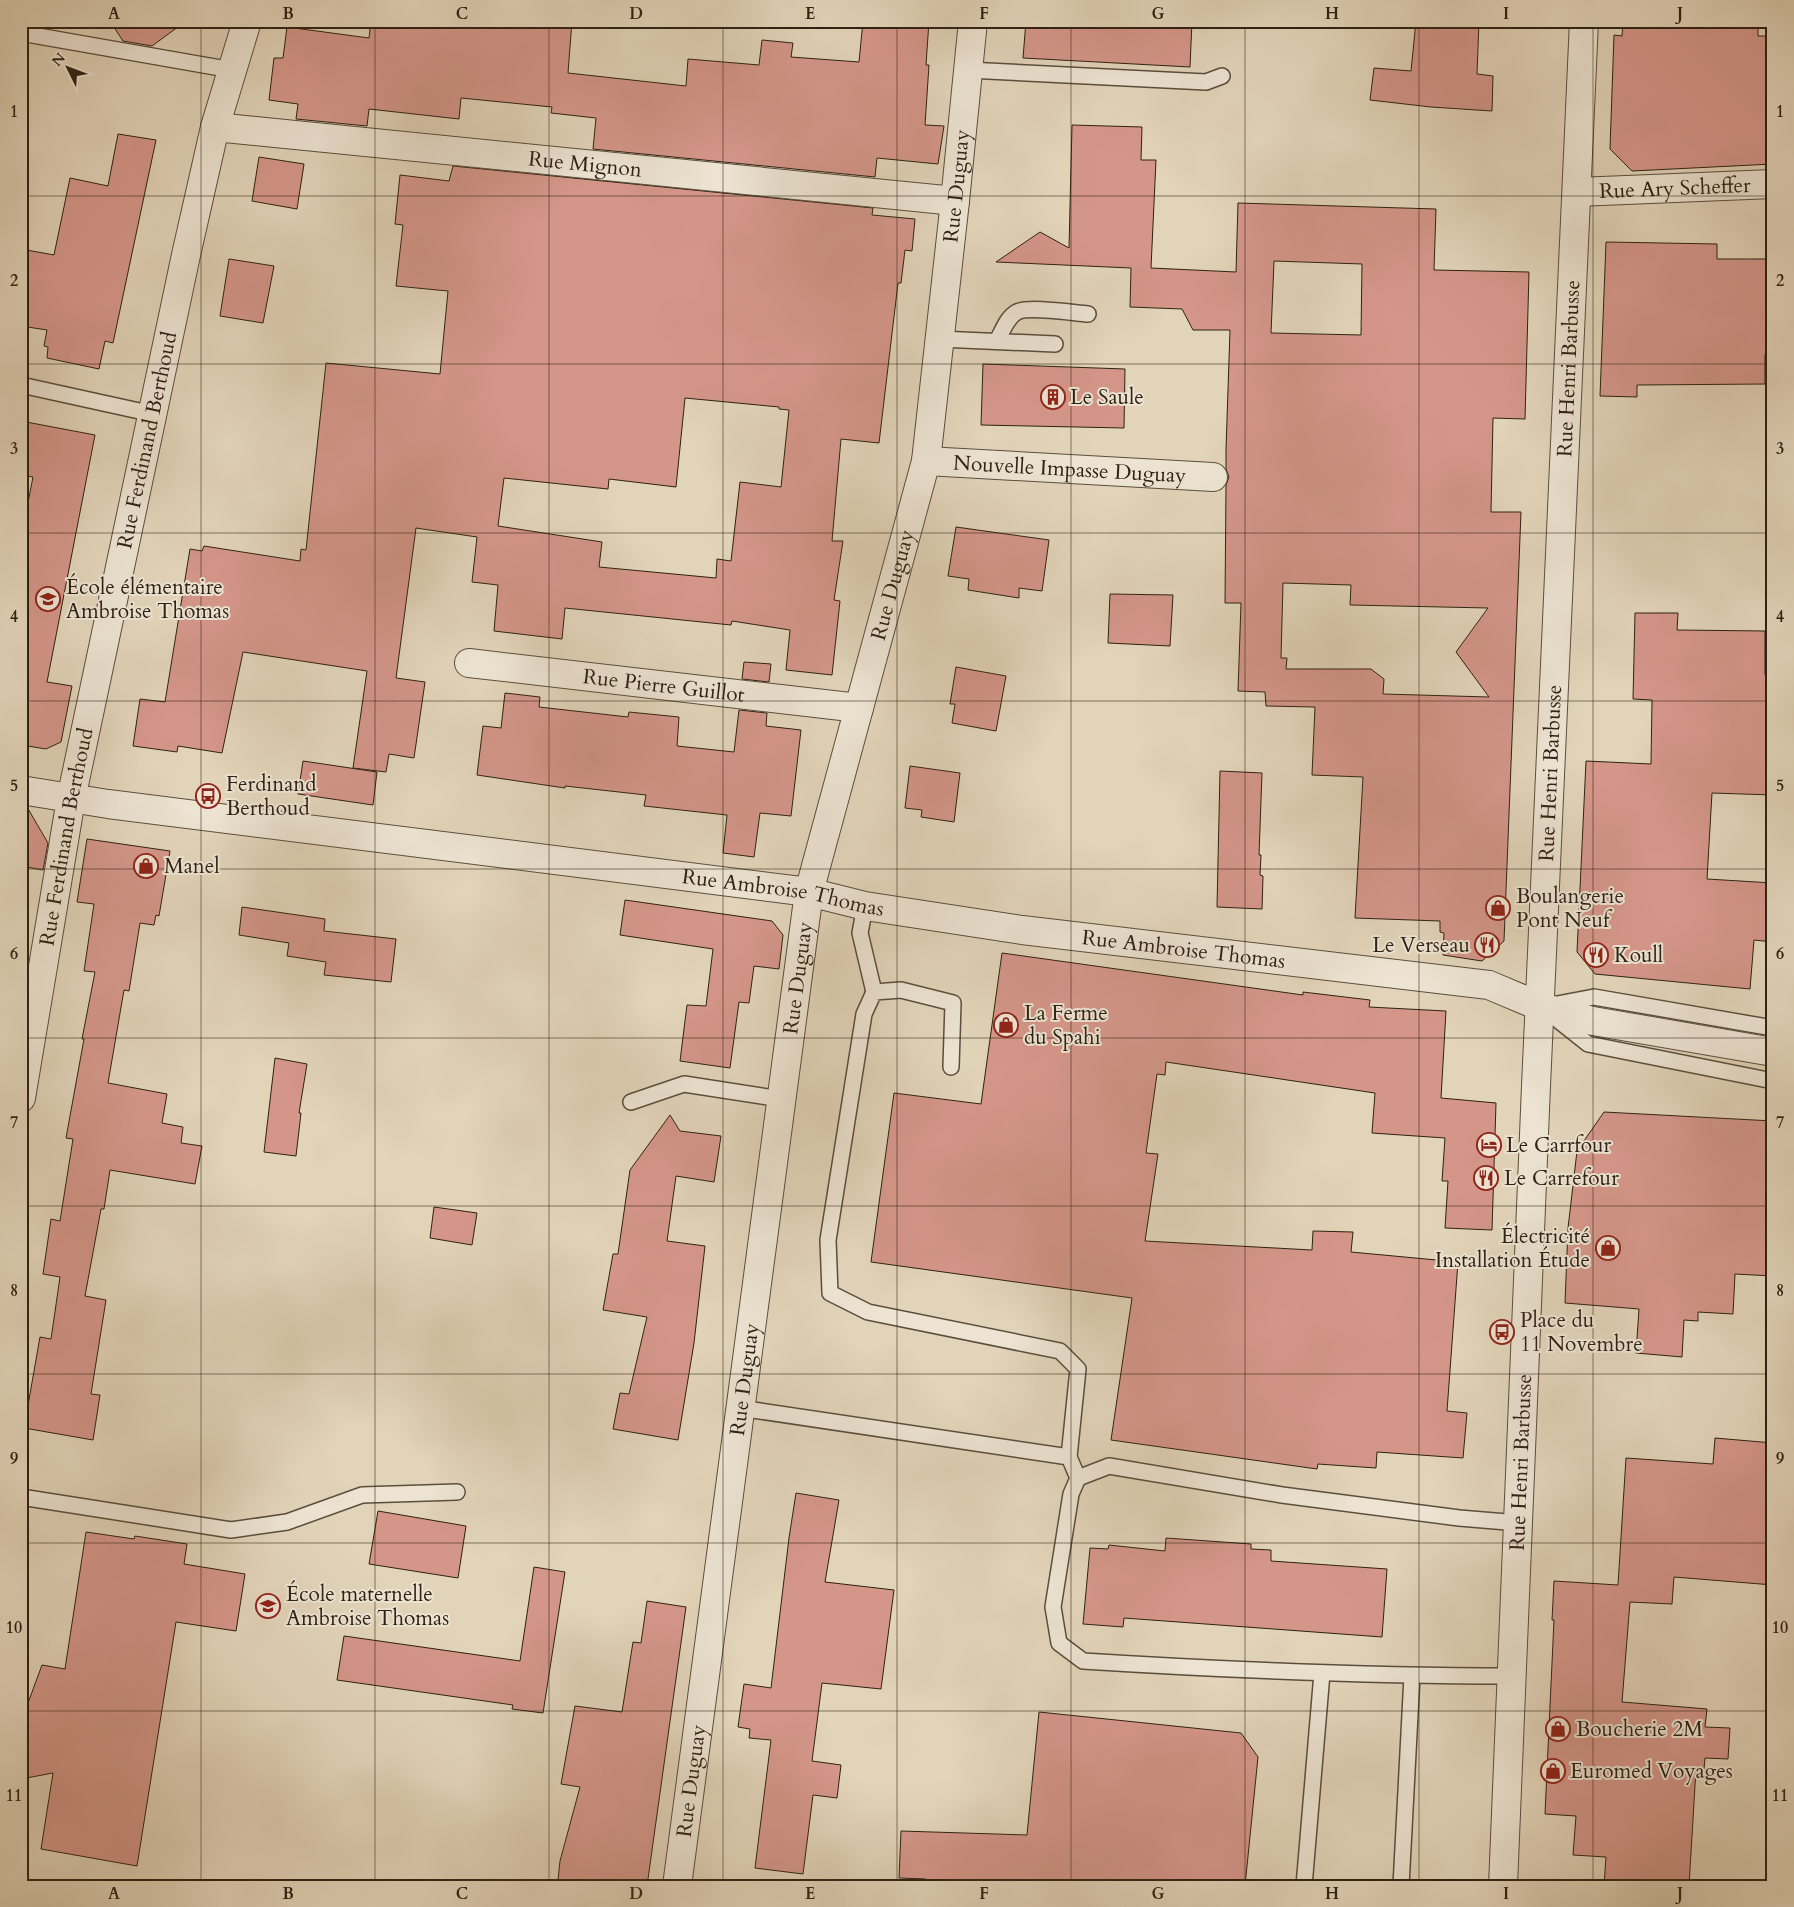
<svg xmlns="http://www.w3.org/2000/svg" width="1794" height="1907" viewBox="0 0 1794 1907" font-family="Cardo,serif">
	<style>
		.building { fill: #d49689; stroke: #2e2114; fill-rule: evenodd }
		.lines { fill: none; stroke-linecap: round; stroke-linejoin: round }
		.service-casing { stroke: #5b4e3d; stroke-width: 18 }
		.minor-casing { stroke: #5b4e3d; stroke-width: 30 }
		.tertiary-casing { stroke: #5b4e3d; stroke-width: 30 }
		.service { stroke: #ece3d2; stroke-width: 15 }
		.minor { stroke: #ece3d2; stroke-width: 28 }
		.tertiary { stroke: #ece3d2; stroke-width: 28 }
		.grid { fill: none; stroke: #2e2114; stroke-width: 1; stroke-opacity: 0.55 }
		.labels { text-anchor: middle; stroke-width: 4; stroke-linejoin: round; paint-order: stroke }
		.street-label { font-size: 21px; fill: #2e2114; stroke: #ece3d2 }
		.poi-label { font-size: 21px; fill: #2e2114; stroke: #ece3d2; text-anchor: start }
		.neatline { fill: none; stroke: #2e2114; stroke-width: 2 }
		.grid-label { font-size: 16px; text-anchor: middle; font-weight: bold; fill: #2e2114 }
	</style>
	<rect width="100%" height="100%" fill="#e2d4b9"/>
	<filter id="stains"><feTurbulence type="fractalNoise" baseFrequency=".004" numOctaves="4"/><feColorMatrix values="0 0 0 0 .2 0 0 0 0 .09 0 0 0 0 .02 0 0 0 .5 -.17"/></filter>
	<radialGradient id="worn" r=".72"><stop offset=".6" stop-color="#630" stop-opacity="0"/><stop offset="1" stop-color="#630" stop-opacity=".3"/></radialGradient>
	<g class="building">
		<path d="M110 21H186L152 46 123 41Z"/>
		<path d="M371 21H572L568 73 686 86 688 59 759 65 762 40 793 43 791 57 859 62 863 21H929L926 65H929L925 125 944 126 938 164 877 158 875 177 593 149 596 118 551 113 552 107 461 98 459 119 369 109 367 126 296 119 298 104 269 100 274 58H283L287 27 369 38Z"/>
		<path d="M1026 21H1192L1190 67 1023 58Z"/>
		<path d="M1416 21H1479L1477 74 1493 76 1492 111 1431 107 1370 100 1374 68 1411 71Z"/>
		<path d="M1623 21H1758V36H1773V164L1632 171 1610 149 1614 35 1622 36Z"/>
		<path d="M1072 125 1142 127 1141 160H1156L1151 268 1236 272 1238 203 1436 209 1434 270 1529 272 1525 419 1493 418 1491 512H1521L1504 941 1482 961 1443 955 1444 933 1440 932V921L1355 918 1363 777 1312 775 1315 707 1266 706 1265 692 1238 691 1241 603H1225L1226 485 1229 477 1226 469V450L1230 330H1193L1182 309 1130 307 1131 268 996 262 1040 232 1069 248ZM1274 261 1362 264 1361 335 1271 333ZM1283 583 1351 585 1350 605 1488 608 1456 652 1489 697 1383 694 1384 679 1371 669H1286L1287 658H1281Z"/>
		<path d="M118 134 156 140 113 343 105 341 99 369 47 358 48 347 44 346 47 330 21 326V249L54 255 70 178 108 186Z"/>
		<path d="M259 157 304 164 297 209 252 201Z"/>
		<path d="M453 166 873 208 872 215 915 219 912 251 905 250 901 283H898L879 443 841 439 832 541H843L834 600 840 601 832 675 786 670 790 630 732 621 731 625 565 608 562 639 494 631 498 585 472 582 477 537 416 528 396 678 425 682 414 758 389 754 386 772 353 768 367 671 243 652 222 753 178 746 177 752 133 746 140 699 165 702 190 549 202 551 204 546 300 561 301 549 306 550 326 363 440 374 448 291 396 286 403 225 395 224 400 175 449 181ZM685 398 779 407V409L789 410 781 487 740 482 731 561 717 559 716 578 599 567 602 542 498 526 504 478 608 489 609 479 676 487Z"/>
		<path d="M1606 242 1717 244V259H1773V354H1765V384L1637 385V397L1600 396Z"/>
		<path d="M229 259 274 266 263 323 220 316Z"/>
		<path d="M983 364 1125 369 1124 428 981 425Z"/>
		<path d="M21 421 95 435 47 682 72 686 61 742 46 749 21 745V538L33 477 21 475Z"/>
		<path d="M956 527 1049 540 1042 591 1019 588V598L968 590 969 579 948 576Z"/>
		<path d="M1110 594 1173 595 1170 646 1108 643Z"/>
		<path d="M1635 613H1678L1677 630 1765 631V675H1773V795L1712 793 1707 879 1773 883V942L1754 940 1750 989 1595 974 1577 952 1586 761 1651 764 1652 700 1633 699Z"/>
		<path d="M744 662 771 664 769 682 742 679Z"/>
		<path d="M956 667 1006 676 996 731 952 723 955 704H950Z"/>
		<path d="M505 693 540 697 539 707 628 717 629 712 679 717 677 746 734 752 739 710 767 713 766 726 801 730 791 816 760 813 754 857 723 853 727 815 644 806 646 795 565 786V788L477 775 483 726 501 728Z"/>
		<path d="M303 761 377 772 373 805 298 794Z"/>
		<path d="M910 766 960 773 954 822 921 817 922 810 905 808Z"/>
		<path d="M1220 771 1262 773 1259 855H1261L1260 875 1263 876 1262 909 1217 907Z"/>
		<path d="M21 806 27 807 48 843 43 870 21 866Z"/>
		<path d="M87 839 170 851 159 916 156 915 154 925 140 923 129 991 124 990 108 1083 167 1094 162 1123 183 1127 181 1143 202 1146 195 1184 110 1170 104 1209H101L85 1296 106 1300 91 1394 100 1395 93 1440 24 1428 40 1337 51 1339 60 1277 43 1274 51 1219 60 1221 73 1139 66 1138 84 1039H82L95 972 84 971 94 904 77 902Z"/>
		<path d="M625 900 772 921 783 935 779 969 754 966 749 1003 739 1002 730 1068 680 1061 687 1005 706 1006 713 949 620 935Z"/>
		<path d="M242 907 325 919 324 931 396 939 391 982 324 975 326 962 287 956 289 943 239 935Z"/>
		<path d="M1002 953 1303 995V992L1370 1000 1369 1007 1446 1011 1441 1098 1496 1103 1492 1230 1445 1228 1448 1181H1442L1445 1138 1372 1133 1375 1093 1166 1062 1165 1075 1157 1074 1146 1153 1158 1154 1145 1241 1312 1250 1313 1231 1353 1232 1351 1252 1458 1262 1447 1411 1467 1413 1463 1458 1377 1452 1376 1468 1318 1464 1317 1469 1111 1440 1132 1298 871 1262 894 1093 981 1104Z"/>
		<path d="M275 1058 307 1064 299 1113H301L296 1156 264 1152Z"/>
		<path d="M1604 1112 1773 1121V1276L1735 1274 1733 1314 1698 1312V1321L1684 1320 1682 1357 1636 1353 1639 1309 1565 1303 1568 1228 1577 1151Z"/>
		<path d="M670 1115 680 1131 721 1136 714 1182 676 1176 667 1241 705 1246 694 1343 678 1440 613 1429 620 1393 629 1394 647 1317 603 1310 613 1254H618L630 1170Z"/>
		<path d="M434 1207 477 1213 472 1245 430 1238Z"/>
		<path d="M1715 1438 1773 1443V1585L1674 1577 1672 1604 1630 1602 1622 1702 1707 1709 1705 1727 1730 1728 1728 1759 1705 1758 1704 1769H1696L1689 1886H1604L1606 1857 1573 1855 1576 1816 1545 1814 1554 1620H1552L1554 1581 1618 1585 1626 1458 1713 1464Z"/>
		<path d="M796 1493 839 1500 825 1582 894 1590 881 1689 822 1683 812 1761 841 1765 837 1798 813 1795 803 1874 755 1868 771 1740 749 1738 750 1729 738 1727 744 1684 771 1688 789 1538Z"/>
		<path d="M378 1511 466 1526 458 1578 369 1564Z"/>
		<path d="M86 1532 134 1539 135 1536 187 1544 184 1564 245 1574 236 1631 176 1622 137 1866 41 1849 53 1773 21 1779V1722L42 1665 65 1669Z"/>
		<path d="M1166 1538 1251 1544V1549L1271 1550V1561L1387 1569 1382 1637 1124 1618 1123 1627 1083 1624 1090 1548 1108 1549 1109 1545 1165 1551Z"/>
		<path d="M534 1567 565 1572 543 1713 512 1709 513 1705 337 1680 344 1636 520 1661Z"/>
		<path d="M647 1601 686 1607 647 1886H595L558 1880 560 1861 580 1787 561 1784 575 1706 622 1712 633 1642 641 1643Z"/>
		<path d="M1039 1712 1241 1733 1258 1757 1245 1886H926V1879L899 1878 901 1831 1027 1835Z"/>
	</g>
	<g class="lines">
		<defs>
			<g id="service">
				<path d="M21 33 232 70"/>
				<path d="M968 70 1206 82 1222 76"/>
				<path d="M940 339 1055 344"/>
				<path d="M997 341C1002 332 1007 317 1017 312 1028 306 1074 313 1088 314"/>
				<path d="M21 385 153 414"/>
				<path d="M865 906 860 933 874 992"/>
				<path d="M1552 1005 1594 997 1773 1028"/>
				<path d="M1554 1017 1588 1044 1773 1081"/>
				<path d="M951 1067 953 1003 901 990 874 992 864 1014 828 1240 830 1293 868 1312 1060 1351 1078 1369 1069 1457 1078 1478 1071 1494 1053 1607 1059 1643 1083 1661C1226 1670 1370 1676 1513 1676"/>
				<path d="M631 1102 684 1084 781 1099"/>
				<path d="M740 1408 1069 1457"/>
				<path d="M1078 1478 1109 1466 1282 1495 1459 1518 1519 1523"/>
				<path d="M21 1497 231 1530 287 1522 362 1495 457 1492"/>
				<path d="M1304 1886 1322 1673"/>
				<path d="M1401 1886 1412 1676"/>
			</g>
			<g id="minor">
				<path id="s1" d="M215 127 955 201"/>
				<path id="s2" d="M1577 192 1773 184"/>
				<path id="s3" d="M926 461 1213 477"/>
				<path id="s4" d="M469 663 859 708"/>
				<path id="s5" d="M21 1098 71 799 186 255 215 127 247 21"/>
				<path id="s6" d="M677 1886 809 892 926 461 955 201 973 21"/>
			</g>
			<g id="tertiary">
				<path id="s7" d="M21 790 108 804 809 892 865 906 1022 930 1489 985 1541 1007 1593 1021 1773 1052"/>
				<path id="s8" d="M1503 1886 1536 1086 1584 21"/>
			</g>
		</defs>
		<use href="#service" class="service-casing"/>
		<use href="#minor" class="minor-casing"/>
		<use href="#tertiary" class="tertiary-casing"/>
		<use href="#service" class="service"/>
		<use href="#minor" class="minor"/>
		<use href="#tertiary" class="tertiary"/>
	</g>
	<path class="grid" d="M201 21V1886M375 21V1886M549 21V1886M723 21V1886M897 21V1886M1071 21V1886M1245 21V1886M1419 21V1886M1593 21V1886M21 196H1773M21 364H1773M21 533H1773M21 701H1773M21 869H1773M21 1038H1773M21 1206H1773M21 1374H1773M21 1543H1773M21 1711H1773"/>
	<defs>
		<symbol id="building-ring" viewBox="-11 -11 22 22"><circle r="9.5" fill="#ece3d2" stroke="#8f2418" stroke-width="1.5"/><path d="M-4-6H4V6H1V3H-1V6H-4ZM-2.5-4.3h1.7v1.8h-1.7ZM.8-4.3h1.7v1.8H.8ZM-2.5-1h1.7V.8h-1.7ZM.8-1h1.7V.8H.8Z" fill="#8f2418"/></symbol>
		<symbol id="school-ring" viewBox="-11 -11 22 22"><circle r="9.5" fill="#ece3d2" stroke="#8f2418" stroke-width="1.5"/><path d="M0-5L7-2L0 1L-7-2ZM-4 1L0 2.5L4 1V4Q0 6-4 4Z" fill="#8f2418"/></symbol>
		<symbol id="bus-ring" viewBox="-11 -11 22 22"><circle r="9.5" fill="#ece3d2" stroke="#8f2418" stroke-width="1.5"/><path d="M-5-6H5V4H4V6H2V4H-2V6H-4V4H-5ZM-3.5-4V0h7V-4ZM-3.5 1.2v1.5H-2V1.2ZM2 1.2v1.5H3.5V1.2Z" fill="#8f2418"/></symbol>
		<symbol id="shop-ring" viewBox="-11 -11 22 22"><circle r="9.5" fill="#ece3d2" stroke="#8f2418" stroke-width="1.5"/><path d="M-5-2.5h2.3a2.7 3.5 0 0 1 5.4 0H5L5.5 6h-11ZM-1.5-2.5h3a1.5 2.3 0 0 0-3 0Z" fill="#8f2418"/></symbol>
		<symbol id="restaurant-ring" viewBox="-11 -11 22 22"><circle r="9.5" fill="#ece3d2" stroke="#8f2418" stroke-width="1.5"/><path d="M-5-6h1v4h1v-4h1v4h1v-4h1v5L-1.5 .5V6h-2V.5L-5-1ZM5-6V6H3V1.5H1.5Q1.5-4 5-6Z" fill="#8f2418"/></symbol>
		<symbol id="hotel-ring" viewBox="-11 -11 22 22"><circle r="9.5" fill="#ece3d2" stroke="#8f2418" stroke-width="1.5"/><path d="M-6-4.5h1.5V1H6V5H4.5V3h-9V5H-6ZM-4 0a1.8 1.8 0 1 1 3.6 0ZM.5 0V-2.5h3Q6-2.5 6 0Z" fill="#8f2418"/></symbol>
	</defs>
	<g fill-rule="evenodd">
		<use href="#building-ring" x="1039" y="383" width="28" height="28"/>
		<use href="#school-ring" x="34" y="585" width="28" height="28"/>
		<use href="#bus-ring" x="194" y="782" width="28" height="28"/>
		<use href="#shop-ring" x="132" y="852" width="28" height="28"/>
		<use href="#shop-ring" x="1484" y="894" width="28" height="28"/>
		<use href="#restaurant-ring" x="1473" y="931" width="28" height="28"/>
		<use href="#restaurant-ring" x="1582" y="941" width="28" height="28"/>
		<use href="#shop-ring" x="992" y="1011" width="28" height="28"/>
		<use href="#hotel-ring" x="1475" y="1131" width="28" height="28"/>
		<use href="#restaurant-ring" x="1472" y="1164" width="28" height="28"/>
		<use href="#shop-ring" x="1594" y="1234" width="28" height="28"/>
		<use href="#bus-ring" x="1488" y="1318" width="28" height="28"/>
		<use href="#school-ring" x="254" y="1592" width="28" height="28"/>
		<use href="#shop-ring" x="1544" y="1715" width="28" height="28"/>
		<use href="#shop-ring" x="1539" y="1757" width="28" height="28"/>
	</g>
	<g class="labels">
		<g class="street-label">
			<text dy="7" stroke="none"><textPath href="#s1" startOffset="372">Rue Mignon</textPath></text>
			<text dy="7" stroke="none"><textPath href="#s6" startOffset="1726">Rue Duguay</textPath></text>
			<text dy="7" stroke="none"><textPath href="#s2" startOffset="98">Rue Ary Scheffer</textPath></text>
			<text dy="7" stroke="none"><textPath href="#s8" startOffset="1519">Rue Henri Barbusse</textPath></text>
			<text dy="7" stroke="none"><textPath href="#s5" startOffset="670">Rue Ferdinand Berthoud</textPath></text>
			<text dy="7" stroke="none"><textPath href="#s3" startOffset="144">Nouvelle Impasse Duguay</textPath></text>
			<text dy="7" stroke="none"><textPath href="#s6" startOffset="1321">Rue Duguay</textPath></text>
			<text dy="7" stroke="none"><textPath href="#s4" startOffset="196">Rue Pierre Guillot</textPath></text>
			<text dy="7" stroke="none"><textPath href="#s8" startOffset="1114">Rue Henri Barbusse</textPath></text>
			<text dy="7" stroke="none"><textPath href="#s5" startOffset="265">Rue Ferdinand Berthoud</textPath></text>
			<text dy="7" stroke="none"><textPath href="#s7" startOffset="769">Rue Ambroise Thomas</textPath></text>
			<text dy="7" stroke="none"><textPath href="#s7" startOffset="1174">Rue Ambroise Thomas</textPath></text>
			<text dy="7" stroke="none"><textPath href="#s6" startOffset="916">Rue Duguay</textPath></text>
			<text dy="7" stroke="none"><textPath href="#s6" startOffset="511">Rue Duguay</textPath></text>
			<text dy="7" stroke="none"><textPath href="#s8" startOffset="424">Rue Henri Barbusse</textPath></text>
			<text dy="7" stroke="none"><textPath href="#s6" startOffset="106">Rue Duguay</textPath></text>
		</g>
		<g class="poi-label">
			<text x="1070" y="404">Le Saule</text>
			<text x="66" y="594">École élémentaire<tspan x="66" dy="24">Ambroise Thomas</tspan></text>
			<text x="226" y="791">Ferdinand<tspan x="226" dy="24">Berthoud</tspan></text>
			<text x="164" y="873">Manel</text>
			<text x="1516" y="903">Boulangerie<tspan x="1516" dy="24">Pont Neuf</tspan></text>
			<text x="1470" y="952" text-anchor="end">Le Verseau</text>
			<text x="1614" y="962">Koull</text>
			<text x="1024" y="1020">La Ferme<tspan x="1024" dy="24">du Spahi</tspan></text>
			<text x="1506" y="1152">Le Carrfour</text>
			<text x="1504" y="1185">Le Carrefour</text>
			<text x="1590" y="1243" text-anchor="end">Électricité<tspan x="1590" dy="24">Installation Étude</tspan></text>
			<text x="1520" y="1327">Place du<tspan x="1520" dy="24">11 Novembre</tspan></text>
			<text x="286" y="1601">École maternelle<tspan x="286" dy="24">Ambroise Thomas</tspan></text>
			<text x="1576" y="1736">Boucherie 2M</text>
			<text x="1570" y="1778">Euromed Voyages</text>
		</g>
	</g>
	<rect width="1794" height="1907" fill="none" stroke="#e2d4b9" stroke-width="55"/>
	<g transform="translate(68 68) rotate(312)" stroke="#ece3d2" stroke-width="4" paint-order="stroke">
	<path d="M0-4L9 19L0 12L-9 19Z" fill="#2e2114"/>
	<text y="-8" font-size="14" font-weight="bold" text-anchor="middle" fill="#2e2114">N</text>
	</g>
	<rect x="28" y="28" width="1738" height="1852" class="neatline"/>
	<g class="grid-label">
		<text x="114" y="19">A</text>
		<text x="288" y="19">B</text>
		<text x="462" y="19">C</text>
		<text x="636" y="19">D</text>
		<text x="810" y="19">E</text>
		<text x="984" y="19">F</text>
		<text x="1158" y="19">G</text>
		<text x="1332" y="19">H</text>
		<text x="1506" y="19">I</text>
		<text x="1680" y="19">J</text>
		<text x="14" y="117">1</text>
		<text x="1780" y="117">1</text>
		<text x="14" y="286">2</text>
		<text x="1780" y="286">2</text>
		<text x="14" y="454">3</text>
		<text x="1780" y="454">3</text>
		<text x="14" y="622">4</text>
		<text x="1780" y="622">4</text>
		<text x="14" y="791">5</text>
		<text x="1780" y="791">5</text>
		<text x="14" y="959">6</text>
		<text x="1780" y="959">6</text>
		<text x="14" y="1128">7</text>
		<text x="1780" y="1128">7</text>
		<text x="14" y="1296">8</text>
		<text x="1780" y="1296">8</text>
		<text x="14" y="1464">9</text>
		<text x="1780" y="1464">9</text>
		<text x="14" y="1633">10</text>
		<text x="1780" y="1633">10</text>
		<text x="14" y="1801">11</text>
		<text x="1780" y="1801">11</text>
		<text x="114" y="1899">A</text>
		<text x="288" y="1899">B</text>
		<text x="462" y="1899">C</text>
		<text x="636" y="1899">D</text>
		<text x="810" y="1899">E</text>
		<text x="984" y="1899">F</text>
		<text x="1158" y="1899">G</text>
		<text x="1332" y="1899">H</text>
		<text x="1506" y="1899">I</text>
		<text x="1680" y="1899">J</text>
	</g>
	<rect width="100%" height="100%" filter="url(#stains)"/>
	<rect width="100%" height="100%" fill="url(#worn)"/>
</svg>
